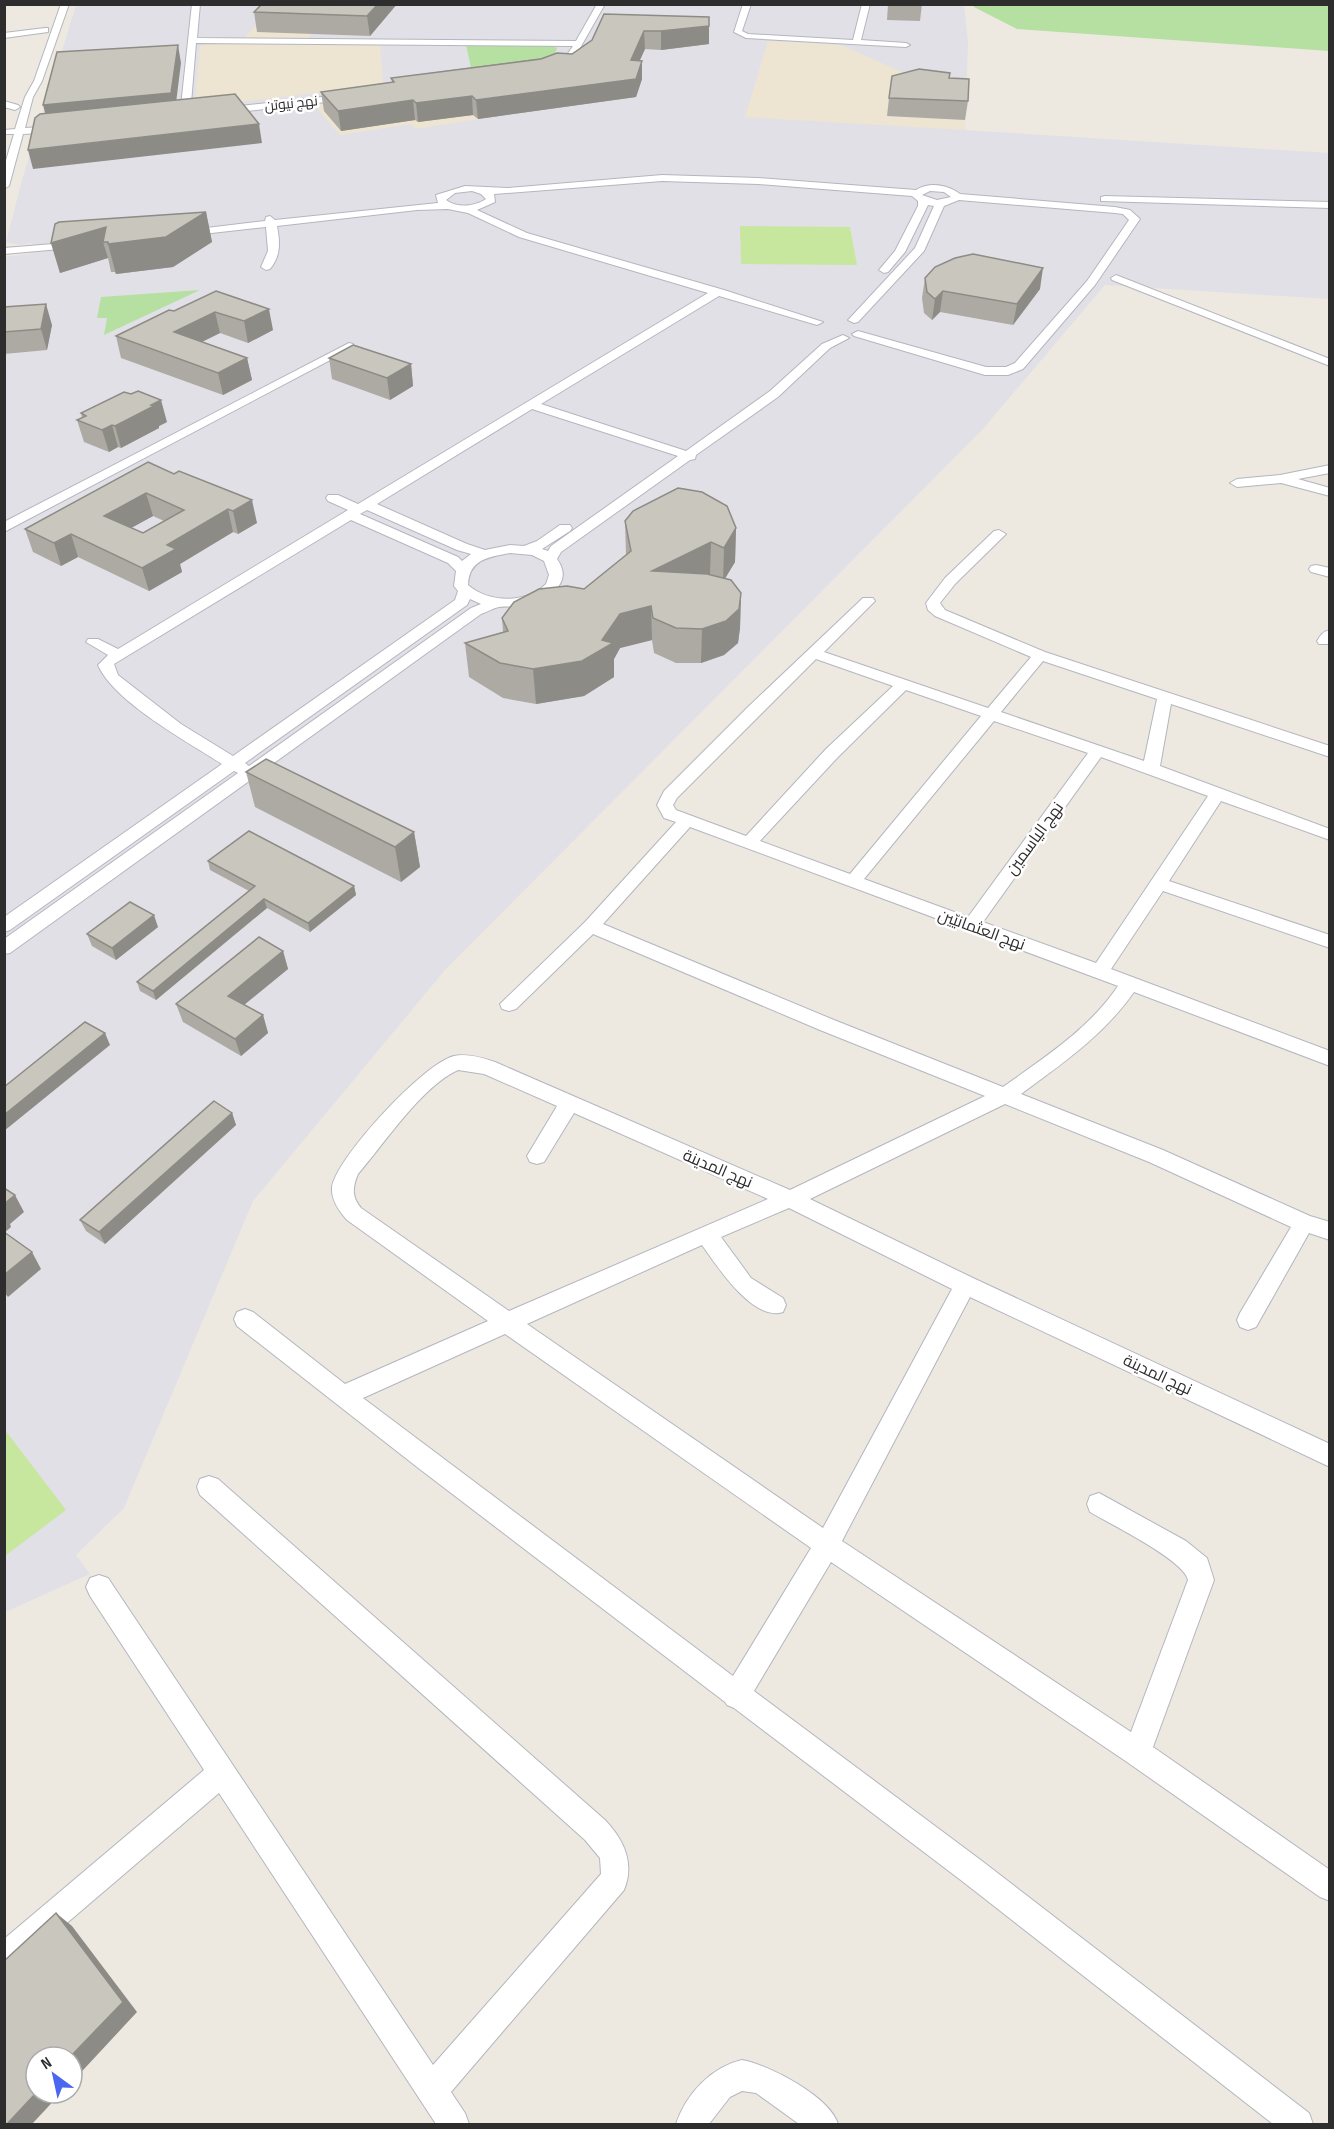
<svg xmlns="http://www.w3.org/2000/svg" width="1334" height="2129" viewBox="0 0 1334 2129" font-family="'Sofia Sans Condensed',Cairo,sans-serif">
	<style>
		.industrial { fill: #e2e0e7 }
		.education { fill: #ede5d1 }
		.green { fill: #b5e0a1 }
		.pitch { fill: #c6e79d }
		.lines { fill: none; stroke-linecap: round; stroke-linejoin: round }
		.minor-casing { stroke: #b4b6bf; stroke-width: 2 }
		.minor { fill: #fff; fill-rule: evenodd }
		.wall { fill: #adaaa3; fill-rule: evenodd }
		.shaded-wall { fill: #8d8b85 }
		.building { fill: #c9c6be; stroke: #8d8b85; stroke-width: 1.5; fill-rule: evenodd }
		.labels { text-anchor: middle; stroke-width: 5; stroke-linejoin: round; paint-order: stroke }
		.far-street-label { font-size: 14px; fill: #2d2d2d; stroke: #fff }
		.street-label { font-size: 16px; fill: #2d2d2d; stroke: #fff }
	</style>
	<rect width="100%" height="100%" fill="#ede8e0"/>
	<path class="industrial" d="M76 5H964L968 43 965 130 1329 153V299L1105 285 982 430 445 970 253 1201 124 1508 76 1555 90 1574 5 1612 4 257 30 254 32 243 20 245 6 242 22 180Z"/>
	<g class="education">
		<path d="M270 11 331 14 308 38H244Z"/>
		<path d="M768 41 841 45 935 87 887 116 965 120V130L745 117Z"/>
		<path d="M214 42 380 44 383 85 205 106 195 103 200 46Z"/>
		<path d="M450 89 478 119 415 129 411 124 340 135 314 105Z"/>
	</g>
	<g class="green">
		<path d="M974 5H1329V51L1017 29 974 7Z"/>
		<path d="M466 45 553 46 557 48 553 59 473 77Z"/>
		<path d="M200 290 104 335 107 318H97L101 297Z"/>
	</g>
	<g class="pitch">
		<path d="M740 226 850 227 857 265 741 264Z"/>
		<path d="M5 1430 66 1510 5 1556H4Z"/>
	</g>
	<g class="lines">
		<defs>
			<g id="minor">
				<path d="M61 4H69L42 81 33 97 25 128 57 126 62 129 57 132 23 134 9 186 4 189V167L14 134H4V130L15 129 25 97 34 81Z"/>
				<path d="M192 4H200L197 38 576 41 597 4H605L575 57 570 63 551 73 548 72V68L564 59 573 46 196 43 190 115 185 118 180 115Z"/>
				<path d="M743 4H751L742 31 748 34 853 40 862 4H870L861 40 906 43 910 45 906 47 746 38 734 32Z"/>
				<path d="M45 28H48V32L4 38V33Z"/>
				<path d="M349 94 353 97 352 99 221 114 216 111 221 108Z"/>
				<path d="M4 101 18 105 20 107 15 110 4 107Z"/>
				<path d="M662 175 758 178 916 190C930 181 948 185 960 194L1115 207 1130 210 1140 219 1095 285 1023 369 1008 375H985L854 336 852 334 858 331 986 367H1006L1015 363 1087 281 1129 220 1123 214 1115 213 959 200 944 206 924 251 858 322 854 323 848 320 850 318 915 248 934 206 928 205 905 252 888 272 884 273 879 270 895 251 918 206V201L912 196 758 184 662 181 494 194 495 202 477 210 527 233 724 290 823 322 817 325 719 296 541 404 686 451 770 391 822 344 843 335 849 338 830 348 778 397 696 455 695 459 690 460 561 552 557 559C577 587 540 602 518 606 512 607 505 606 499 607 493 608 487 612 481 614L10 953 4 954V939L238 773 234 771 10 930 4 932V917L222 764C188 742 114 702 98 665L108 655 86 642 88 639H98L118 649 348 510 328 501 326 498 328 495H338L358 504 708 293 519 237 468 213 448 209 417 210 277 226C280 242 281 256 270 269L266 270 261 267 268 251 266 227 185 236 180 233 181 231 265 221 266 217 270 216 275 220 438 203 436 195 465 186 507 188ZM472 191 481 194 486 199C474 207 457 208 446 200L455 193ZM930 191 944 192 951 197 937 200 922 195ZM532 409 678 456 551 546 548 551 542 549 570 531 572 528 570 525H560L537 541 524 546 510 545 485 550 467 544 377 504ZM367 510 457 550 471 554 462 561 458 557 360 514ZM351 520 448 563 456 571 454 586 458 591 455 600 233 756 181 724 118 675 114 664ZM510 553 532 555 544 561 549 575 546 584C525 604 489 603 468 585 469 559 489 557 510 553ZM470 599 481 604 471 608 249 766 245 763 467 605Z"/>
				<path d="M1105 196 1330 202V208L1101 201V197Z"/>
				<path d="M78 242 83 245 82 247 4 254V248Z"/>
				<path d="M1116 275 1330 359V366L1112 280 1111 278Z"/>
				<path d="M349 343 353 344V348L4 532V522Z"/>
				<path d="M1330 465V473L1298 479 1330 488V496L1281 483 1237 487 1230 483 1237 479 1280 475Z"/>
				<path d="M999 530 1006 534 955 584 940 603 945 610 1045 652 1330 746V757L1171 704 1160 766 1330 829V840L1221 801 1169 881 1330 935V948L1163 891 1111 969 1330 1051V1066L1134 992C1104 1035 1063 1063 1021 1094L1163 1150 1310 1216 1330 1222V1240L1309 1233 1256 1327 1248 1330 1240 1327 1237 1320 1240 1313 1291 1227 1149 1162 1005 1104 810 1199 973 1278 1330 1444V1467L970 1297 842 1541 1131 1732 1188 1580C1184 1560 1110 1524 1090 1512L1087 1504 1090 1496 1099 1493 1186 1541 1207 1558 1214 1580 1153 1747 1330 1870V1901L1320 1897 1127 1762 831 1562 754 1691 982 1861 1309 2113 1313 2124H1273L962 1881 734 1708 727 1705 725 1702 417 1467 237 1326 234 1319 237 1312 245 1309 253 1312 345 1384 488 1321 347 1220C339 1211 331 1200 332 1187 337 1157 424 1063 454 1056 467 1053 483 1058 495 1062L790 1190 985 1096 820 1030 593 934 516 1009 509 1011 502 1009 500 1004 585 922 676 822 664 818 657 805 664 791 749 706 863 598H873L875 601 824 652 988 708 1031 657 935 616 928 610 926 603 945 578 994 531ZM816 659 893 686 826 749 746 836 676 810 673 805 677 798ZM1043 661 1157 699 1144 761 1001 712ZM906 690 981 716 850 874 760 841 838 757ZM994 721 1088 753 968 917 864 879ZM1101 757 1208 796 1096 963 983 922ZM690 827 1118 986C1089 1029 1045 1057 1003 1087L834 1020 603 924ZM458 1070 484 1074 557 1106 527 1156 530 1162 537 1164 544 1162 574 1113 768 1199 509 1311 361 1208C352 1197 352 1188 358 1174 384 1144 422 1086 458 1070ZM789 1208 952 1289 823 1528 527 1324 702 1245C717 1266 753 1322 783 1312L786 1305 783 1298 751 1278 721 1237ZM505 1334 811 1548 733 1676 363 1398Z"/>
				<path d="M1316 565 1330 568V577L1311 572 1309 569 1311 566Z"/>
				<path d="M1330 630V644H1319L1317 641C1320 636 1323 631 1330 630Z"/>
				<path d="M209 1476 218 1479 605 1820C624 1840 635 1863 624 1890L451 2092 465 2113 469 2124H436L219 1793 19 1964 9 1969 4 1967V1939L204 1770 90 1596 86 1587 90 1578 99 1575 108 1578 433 2065 601 1874 600 1858 585 1840 200 1495 197 1487 200 1479Z"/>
				<path d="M742 2060C770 2065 830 2097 838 2124H799L756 2093 742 2091 730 2097 709 2124H676C686 2094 711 2067 742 2060Z"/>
			</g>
		</defs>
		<use href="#minor" class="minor-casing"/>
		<use href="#minor" class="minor"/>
	</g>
	<g class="wall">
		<path d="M262 4H397L370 36 257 32 254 12Z"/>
		<path d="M922 4 920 21 887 20 888 4Z"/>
		<path d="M604 14 709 26V44L661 50 645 49 639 61 642 79 636 97 478 119 473 115 418 122 415 120 341 131 324 111 321 92 392 82 391 78 572 54 592 40Z"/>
		<path d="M949 78 968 101 965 120 887 116 889 98Z"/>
		<path d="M206 212 212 242 173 267 116 274 115 272H111L108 258 60 273 51 243Z"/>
		<path d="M925 278 1040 289 1013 325 940 312 932 320 924 313 922 298Z"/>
		<path d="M216 291 273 330 248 343 220 333 202 342 247 358 252 380 223 395 121 358 116 336 174 311Z"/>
		<path d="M4 307 52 325 47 350 4 354Z"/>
		<path d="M329 358 411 364 413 386 390 400 332 379Z"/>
		<path d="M81 413 167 422 159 426V428L121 448 118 447 109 452 84 442 77 420 82 418Z"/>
		<path d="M148 462 257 523 238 534 233 532 180 564 182 572 149 591 78 557 61 566 33 552 25 529ZM153 516 164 521 143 533 131 528Z"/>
		<path d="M625 521 736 528 735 562 725 578 741 593 740 628 738 643 724 655 701 663H676L654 653 652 640 620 648 614 659V677L584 696 536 704 503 698 469 677 465 643 503 632 502 618 584 589 626 555Z"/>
		<path d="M246 772 414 832 420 867 401 882 255 807Z"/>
		<path d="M208 861 354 886 356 895 310 932 267 908 156 1000 140 991 137 982 249 891 210 870Z"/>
		<path d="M158 927 116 960 92 946 87 934Z"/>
		<path d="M283 951 288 969 244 1005 263 1015 268 1033 241 1056 183 1022 176 1004Z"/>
		<path d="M232 1113 236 1125 105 1244 86 1231 80 1220Z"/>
	</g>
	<g class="shaded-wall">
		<path d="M378 4H397L370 36 367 16Z"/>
		<path d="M709 26V44L661 50V31Z"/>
		<path d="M644 31 645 49 632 78 631 60Z"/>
		<path d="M178 45 181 63 175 111 48 124 43 105Z"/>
		<path d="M642 61V79L636 97 478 119 476 100Z"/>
		<path d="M472 96 473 115 418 122 416 103Z"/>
		<path d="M413 100 415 120 341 131 338 111Z"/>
		<path d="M259 124 262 143 33 169 28 150Z"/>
		<path d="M206 212 212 242 173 267 116 274 108 244V242H103L108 258 60 273 51 243 106 227Z"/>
		<path d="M1043 268 1040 289 1013 325 1017 304Z"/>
		<path d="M943 291 940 312 932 320 935 299Z"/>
		<path d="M46 304 52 325 47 350 41 329Z"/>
		<path d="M269 309 273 330 248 343 244 321Z"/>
		<path d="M215 312 220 333 179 353 174 332Z"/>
		<path d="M247 358 252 380 223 395 218 373Z"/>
		<path d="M411 364 413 386 390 400 387 378Z"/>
		<path d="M161 400 167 422 159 426V428L121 448 115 426Z"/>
		<path d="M112 425 118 447 109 452 102 430Z"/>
		<path d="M146 493 153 516 111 539 104 516Z"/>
		<path d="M252 500 257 523 238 534 233 511Z"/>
		<path d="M228 509 233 532 180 564 182 572 149 591 142 568 167 545Z"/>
		<path d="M736 528 735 562 723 582 724 548Z"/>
		<path d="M71 534 78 557 61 566 54 543Z"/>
		<path d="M711 542 710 576 652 571Z"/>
		<path d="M741 593 740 628 738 643 724 655 701 663 702 629Z"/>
		<path d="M651 606 652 640 620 648 614 659V677L584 696 536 704 533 669 620 614Z"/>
		<path d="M414 832 420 867 401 882 395 847Z"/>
		<path d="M354 886 356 895 310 932 308 923Z"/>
		<path d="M264 899 267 908 156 1000 153 991Z"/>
		<path d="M154 915 158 927 116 960 112 948Z"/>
		<path d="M283 951 288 969 234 1013 228 996Z"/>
		<path d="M263 1015 268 1033 241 1056 235 1039Z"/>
		<path d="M105 1033 110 1045 4 1131V1115Z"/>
		<path d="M232 1113 236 1125 105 1244 99 1232Z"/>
		<path d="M15 1195 24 1212 10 1224 11 1227 4 1233V1204Z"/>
		<path d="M32 1252 41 1269 8 1297 4 1292V1275Z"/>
		<path d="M56 1913 72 1926 137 2012 72 2082V2057H70Z"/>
		<path d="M36 2093H61L32 2124H7Z"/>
	</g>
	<g class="building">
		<path d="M262 4H378L367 16 254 12Z"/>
		<path d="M604 14 709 17V26L661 31H644L631 60 642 61 636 79 476 100 472 96 416 103 413 100 338 111 321 92 394 82 391 78 541 59 557 53 572 54 592 40Z"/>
		<path d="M178 45 171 93 43 105 57 52Z"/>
		<path d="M919 69 950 73 949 78 969 79 968 101 889 98 892 76Z"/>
		<path d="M235 94 259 124 28 150 35 118 40 114Z"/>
		<path d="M206 212 166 237 108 244V242H103L106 227 51 243 55 224 59 222Z"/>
		<path d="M973 254 1043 268 1017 304 943 291 935 299 927 292 925 278 935 267 955 258Z"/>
		<path d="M216 291 269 309 244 321 215 312 174 332 247 358 218 373 116 336 169 310 174 311Z"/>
		<path d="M46 304 41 329 4 332V307Z"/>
		<path d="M353 345 411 364 387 378 329 358Z"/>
		<path d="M138 391 161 400 151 405 154 406 115 426 112 425 102 430 77 420 86 416 81 413 124 392 131 394Z"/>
		<path d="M148 462 174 474 179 471 252 500 233 511 228 509 167 545 176 549 142 568 71 534 54 543 25 529ZM146 493 184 510 143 533 104 516Z"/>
		<path d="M678 488 702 492 727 506 736 528 724 548 711 542 652 571 707 574 731 580 741 593 739 609 726 621 702 629 676 628 653 618 651 606 620 614 602 640 613 643 582 661 533 669 500 663 465 643 508 631 502 618 514 602 539 589 567 586 584 589 631 551 625 521 633 511Z"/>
		<path d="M266 759 414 832 395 847 246 772Z"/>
		<path d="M249 831 354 886 308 923 264 899 153 991 137 982 255 886 208 861Z"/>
		<path d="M130 902 154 915 112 948 87 934Z"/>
		<path d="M259 937 283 951 228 996 263 1015 235 1039 176 1004Z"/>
		<path d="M85 1022 105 1033 4 1115V1087Z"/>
		<path d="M214 1101 232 1113 99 1232 80 1220Z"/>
		<path d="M4 1188 15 1195 4 1204Z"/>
		<path d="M4 1232 32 1252 4 1275Z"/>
		<path d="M56 1913 123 2002 70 2057H36V2093L7 2124H4V1961Z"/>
	</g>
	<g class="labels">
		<g class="far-street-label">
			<text transform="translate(291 103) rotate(-6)" y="5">نهج نيوتن</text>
		</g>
		<g class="street-label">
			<text transform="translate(1034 838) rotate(-54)" y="6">نهج الياسمين</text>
			<text transform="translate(982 929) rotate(20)" y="6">نهج العثمانيّين</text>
			<text transform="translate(718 1168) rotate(23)" y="6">نهج المدينة</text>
			<text transform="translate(1158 1374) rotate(25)" y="6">نهج المدينة</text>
		</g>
	</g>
	<rect width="1334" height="2129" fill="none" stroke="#2d2d2d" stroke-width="12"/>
	<g transform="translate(54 2075) rotate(327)"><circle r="28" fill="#ffffff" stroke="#ababab" stroke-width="1.5"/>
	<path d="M0-4.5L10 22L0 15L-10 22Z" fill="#4b66f0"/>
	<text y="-9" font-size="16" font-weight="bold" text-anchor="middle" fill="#2d2d2d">N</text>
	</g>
</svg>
